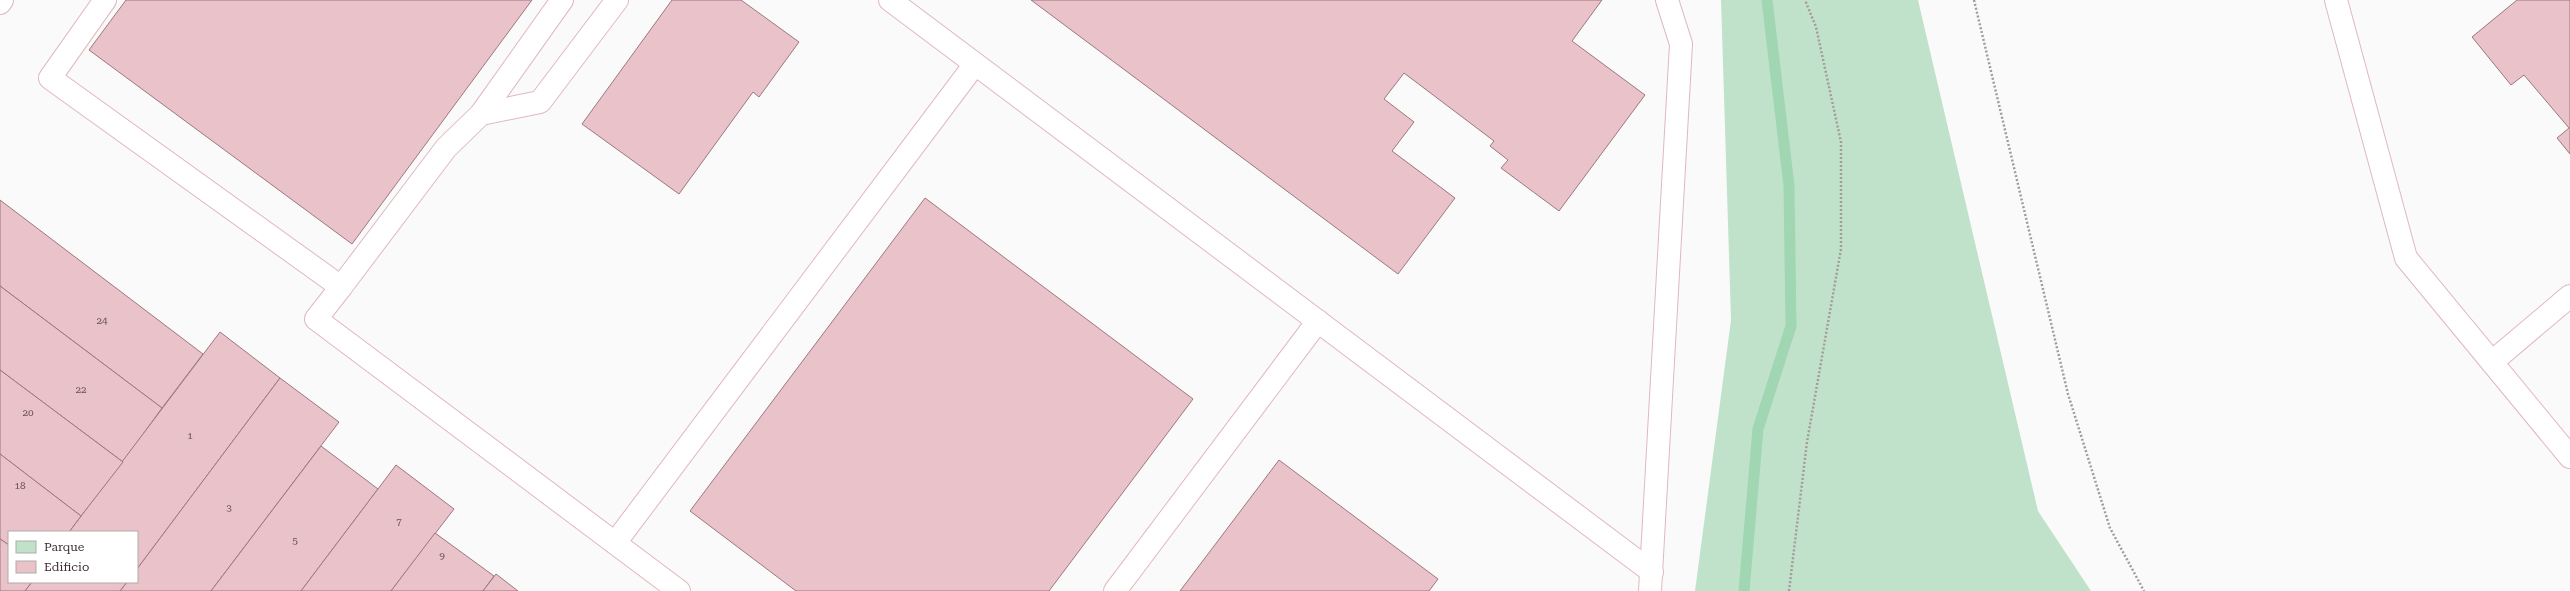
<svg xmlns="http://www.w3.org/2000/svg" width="2570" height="591" viewBox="0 0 2570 591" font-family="'Roboto Serif',serif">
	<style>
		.green { fill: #c1e2ca }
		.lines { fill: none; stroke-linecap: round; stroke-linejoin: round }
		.stream { stroke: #a0d6b1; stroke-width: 11 }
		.building { fill: #eac2c9; stroke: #9c777e }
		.service-casing { stroke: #e0b8bf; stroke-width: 24 }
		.path { stroke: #a39c9d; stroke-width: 2.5; stroke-dasharray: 2 2; stroke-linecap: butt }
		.service { stroke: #fff; stroke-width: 22 }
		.labels { text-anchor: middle; stroke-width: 3; stroke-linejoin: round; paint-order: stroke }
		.number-label { font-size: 10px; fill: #675255 }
	</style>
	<rect width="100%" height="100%" fill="#fafafa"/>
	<path class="green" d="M1721 0H1918L2038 511 2091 591H1695L1731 320Z"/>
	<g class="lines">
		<path class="stream" d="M1744 591 1758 429 1791 326 1789 186 1767 0"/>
	</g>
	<g class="building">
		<path d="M126 0H532L352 244 89 50Z"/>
		<path d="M672 0H741L799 42 759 97 753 92 679 194 582 124Z"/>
		<path d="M1031 0H1602L1572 41 1645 95 1559 211 1501 168 1508 160 1490 146 1494 141 1404 73 1384 99 1414 122 1392 151 1455 198 1398 274Z"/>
		<path d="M2517 0H2570V154L2557 138 2569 128 2524 75 2511 85 2472 37Z"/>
		<path d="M925 198 1193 399 1049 591H796L690 511Z"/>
		<path d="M0 200 203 354 162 408 0 286Z"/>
		<path d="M0 286 162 408 123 462 0 370Z"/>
		<path d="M220 332 280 378 137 569V532H69Z"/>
		<path d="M0 370 123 462 81 516 0 454Z"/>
		<path d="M280 378 339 422 211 591H120L127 582H137V569Z"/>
		<path d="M321 446 378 489 301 591H211Z"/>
		<path d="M0 454 81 516 69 532H9V545L0 539Z"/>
		<path d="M1279 460 1438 579 1429 591H1180Z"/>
		<path d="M396 465 454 509 391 591H301Z"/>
		<path d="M435 533 494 576 483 591H391Z"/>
		<path d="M0 539 9 545V582H32L25 591H0Z"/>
		<path d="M496 574 518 591H483Z"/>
		<path d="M32 582H127L120 591H25Z"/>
	</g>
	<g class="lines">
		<defs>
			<g id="service">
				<path d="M105 0 50 78 341 287 316 319 679 591"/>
				<path d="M890 0 1652 572"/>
				<path d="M2336 0 2406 258 2570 457"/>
				<path d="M0 3 2 0"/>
				<path d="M481 114 562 0"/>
				<path d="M341 287 446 148 481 114 540 102 617 0"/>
				<path d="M2492 362 2570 296"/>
				<path d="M615 543 975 64"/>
				<path d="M1115 591 1318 321"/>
				<path d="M1650 591 1681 44 1667 0"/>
			</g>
		</defs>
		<use href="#service" class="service-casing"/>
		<g class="path">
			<path d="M1974 0 2068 394 2110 528 2144 591"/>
			<path d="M1789 591 1807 442 1841 249V142L1816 27 1805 0"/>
		</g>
		<use href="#service" class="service"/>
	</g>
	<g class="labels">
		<g class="number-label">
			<text x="102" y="324">24</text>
			<text x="81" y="393">22</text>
			<text x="28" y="416">20</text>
			<text x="190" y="439">1</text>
			<text x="20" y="489">18</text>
			<text x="229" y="511">3</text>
			<text x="399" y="525">7</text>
			<text x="295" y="544">5</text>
			<text x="442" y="559">9</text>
		</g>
	</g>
	<rect x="8" y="531" width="130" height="52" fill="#ffffff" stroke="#b1abab"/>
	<rect x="16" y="541" width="20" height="12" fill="#c1e2ca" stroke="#b1abab"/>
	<text x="44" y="551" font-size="12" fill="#3b2c2e">Parque</text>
	<rect x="16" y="561" width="20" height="12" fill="#eac2c9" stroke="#b1abab"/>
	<text x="44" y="571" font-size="12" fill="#3b2c2e">Edificio</text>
</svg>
